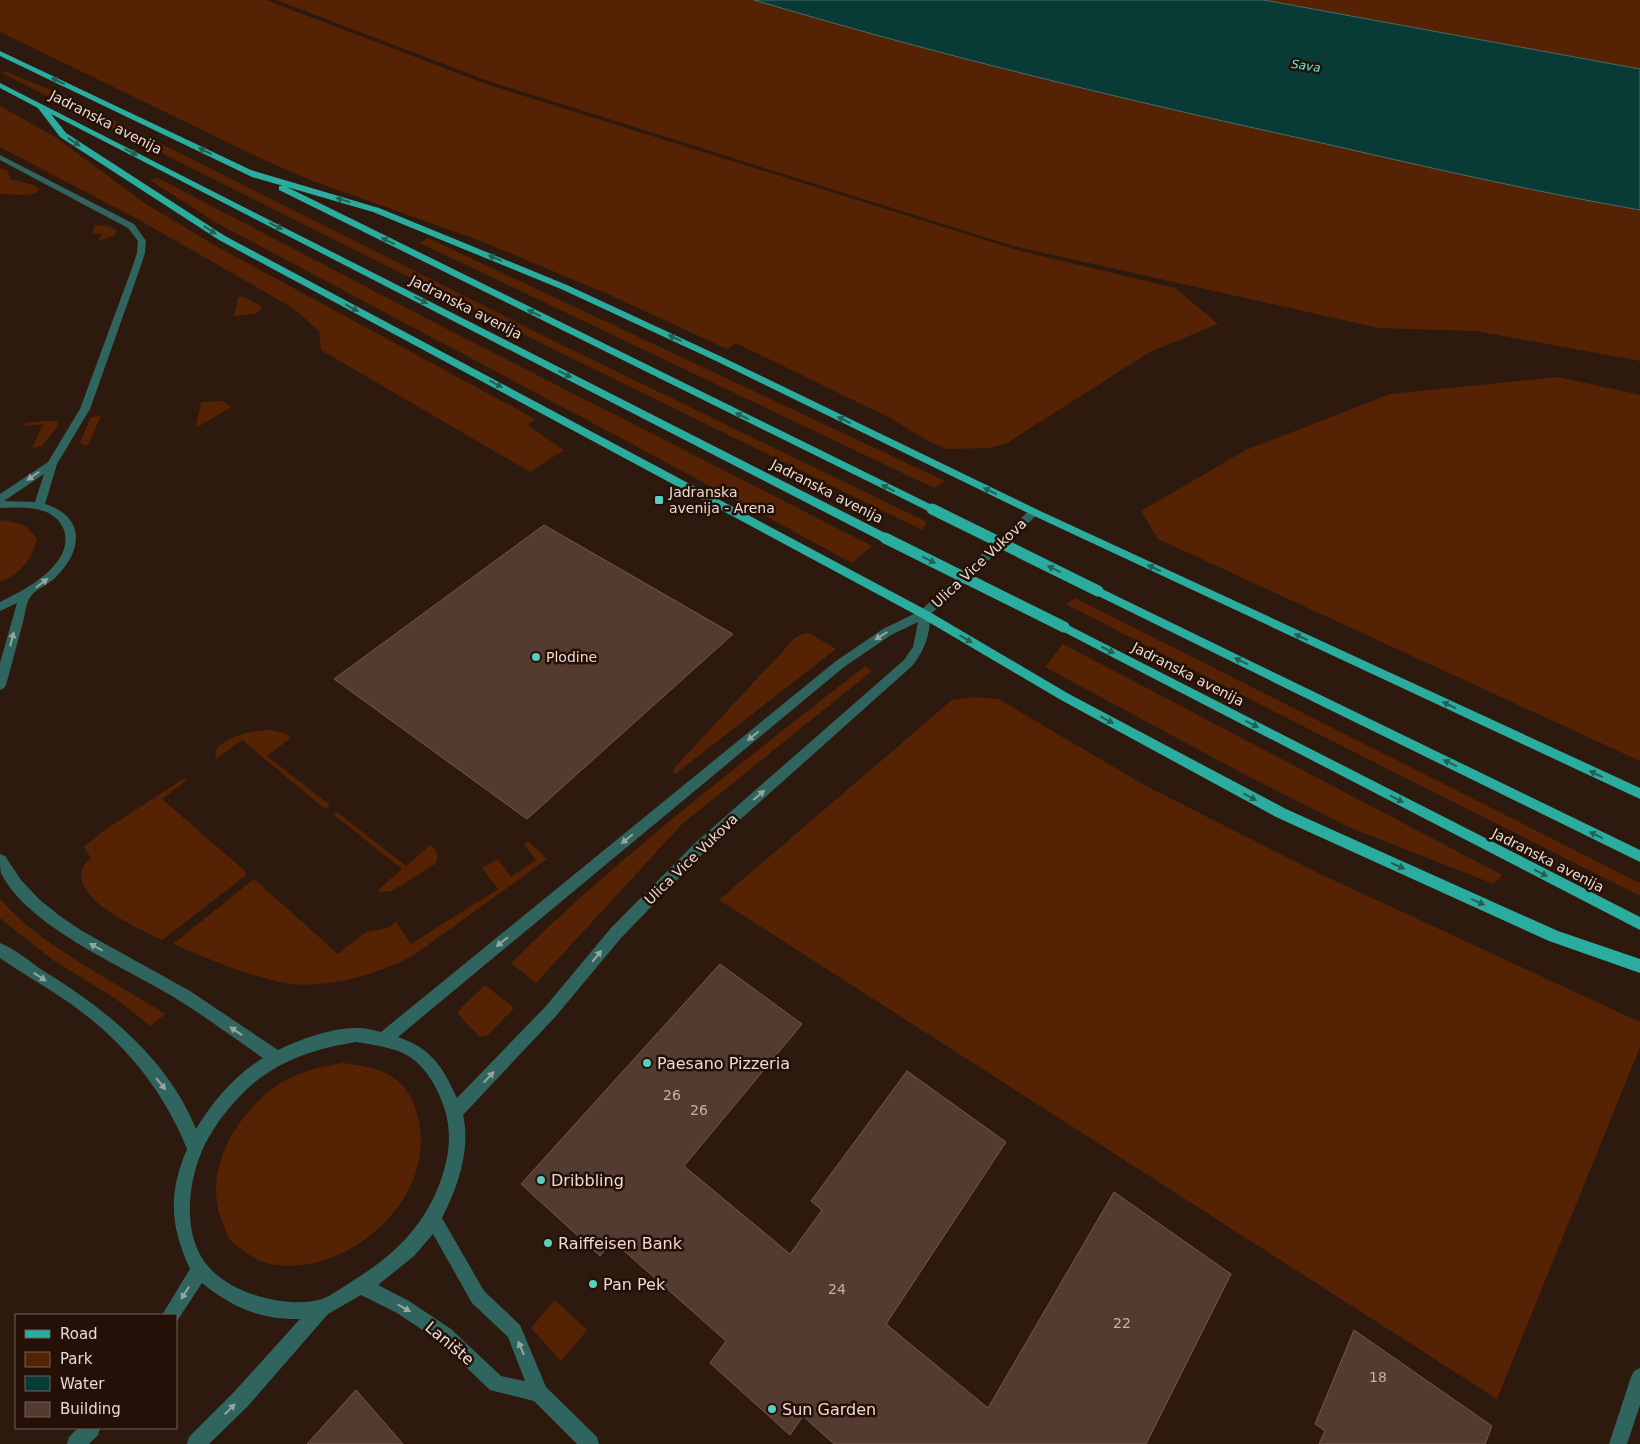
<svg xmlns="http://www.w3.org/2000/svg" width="1640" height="1444" viewBox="0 0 1640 1444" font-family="'DejaVu Sans',sans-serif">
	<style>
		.green { fill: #552303 }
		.water { fill: #093b36; stroke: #4c6b65 }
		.building { fill: #533b30; stroke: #73594d }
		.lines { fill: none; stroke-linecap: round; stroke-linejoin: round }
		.minor { fill: #30655f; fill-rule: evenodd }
		.major { fill: #2aac9f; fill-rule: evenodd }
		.major-bridge { stroke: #2aac9f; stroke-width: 11 }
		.oneway { fill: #275e52 }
		.oneway2 { fill: #96a69f }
		.poi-dot { fill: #58cec0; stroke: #241006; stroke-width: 2 }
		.labels { text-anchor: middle; stroke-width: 5; stroke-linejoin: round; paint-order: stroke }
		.far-water-label { font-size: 12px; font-style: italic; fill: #5beede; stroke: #241006 }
		.street-label { font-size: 14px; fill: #eadbd4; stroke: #241006 }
		.poi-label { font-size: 14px; fill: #eadbd4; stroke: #241006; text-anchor: start }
		.near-number-label { font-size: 14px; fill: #c4b3ab }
		.near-poi-label { font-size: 16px; fill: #eadbd4; stroke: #241006; text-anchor: start }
		.near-street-label { font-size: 16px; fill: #eadbd4; stroke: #241006 }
	</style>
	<rect width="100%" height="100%" fill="#2e190e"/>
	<g class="green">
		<path d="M0 0H266L486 84 1017 250 1175 288 1218 324 1150 352 1007 443 989 448 947 449 930 442 888 417 736 343 727 349 610 295 481 241 313 181 262 159 0 32Z"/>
		<path d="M276 0H754C938 55 1125 100 1313 141 1422 166 1530 191 1640 210V361L1476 331 1379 328 1013 246 491 82Z"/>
		<path d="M1264 0H1640V69Z"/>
		<path d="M4 71 66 96 556 342 927 522 922 530 551 348 2 73Z"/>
		<path d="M0 106 55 137 146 204 214 245 535 419 527 425 564 450 530 472 321 350 319 331 293 308 141 221 0 147Z"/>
		<path d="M0 168 7 170 11 179 34 185 39 189 37 192 28 195 0 194Z"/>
		<path d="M158 178 443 327 872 546 852 563 634 445 215 222 150 180Z"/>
		<path d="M95 225 109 226 117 231 113 236 98 241 102 233 92 234Z"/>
		<path d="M428 238 945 481 934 488 420 243Z"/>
		<path d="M238 297H245L262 307 257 313 234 316Z"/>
		<path d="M1558 377 1640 395V761L1158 539 1141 511 1246 450 1390 394Z"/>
		<path d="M223 401 231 407 196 428 201 402Z"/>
		<path d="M101 416 87 446 80 443 91 417Z"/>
		<path d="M46 421H57L58 426 42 446 32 448 43 424 22 426 26 423Z"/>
		<path d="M4 520 26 526 37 539C30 562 22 572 0 582V521Z"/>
		<path d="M1075 598 1640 883V896L1271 710 1066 604Z"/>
		<path d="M804 633 811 634 836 649 675 774 673 772 675 767 795 638Z"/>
		<path d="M1063 644 1502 875 1494 884 1351 828 1240 772 1045 667Z"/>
		<path d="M865 666 872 671 682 824 536 983 511 963C620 855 744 761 865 666Z"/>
		<path d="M975 697 998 699 1146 786 1318 873 1640 1022V1047L1497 1399 719 900 952 700Z"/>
		<path d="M271 730 284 733 291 738 267 756 330 805 325 809 242 740 217 758 215 756 217 748C233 734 251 731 271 730Z"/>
		<path d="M183 779H188L162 799 246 872 245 876 162 940C140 928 74 902 82 870 83 865 88 861 91 858L84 847 105 830Z"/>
		<path d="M337 812 406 866 430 845C437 851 440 856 435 864L392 891 381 892 378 890 402 869 334 815Z"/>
		<path d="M528 841 547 859 414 955C379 974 326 990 285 983 247 976 209 959 173 944L254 879 338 954 366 932 387 928 396 922 411 944 498 889 482 868 498 859 511 877 536 860 524 844Z"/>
		<path d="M0 899C38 944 114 981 165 1014L151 1026 116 999 53 960 0 918Z"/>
		<path d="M485 985 514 1008 487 1036 480 1037 458 1014 459 1010Z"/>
		<path d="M343 1063C363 1066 384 1068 399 1082 411 1093 416 1108 419 1122 433 1191 367 1258 301 1265 283 1267 262 1265 248 1254 242 1249 234 1245 230 1239 227 1236 226 1230 224 1226 200 1175 234 1116 276 1086 296 1072 320 1067 343 1063Z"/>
		<path d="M555 1300 587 1330 561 1361 531 1328Z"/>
	</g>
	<path class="water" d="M754 0H1264L1640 69V210C1530 191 1422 166 1313 141 1125 100 938 55 754 0Z"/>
	<g class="building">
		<path d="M544 525 733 634 527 819 334 679Z"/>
		<path d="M720 964 802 1024 684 1166 790 1254 822 1210 811 1201 907 1071 1006 1142 886 1324 988 1408 1114 1192 1231 1274 1146 1444H834L803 1416 790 1435 710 1363 726 1341 613 1241 600 1256 521 1184Z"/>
		<path d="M1354 1330 1492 1426 1485 1444H1319L1325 1431 1315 1424Z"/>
		<path d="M356 1390 403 1444H307Z"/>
	</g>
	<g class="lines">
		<g class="minor">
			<path d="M0 155 134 224 146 241 145 253 139 271 90 409 57 464 45 504C86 517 83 551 55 578 49 584 36 589 31 596 26 602 25 614 23 622 17 643 12 664 6 685L4 688 0 690V663L17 603 0 611V602C22 591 48 578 61 556 65 549 67 538 64 530 55 505 22 507 0 508V494L48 462 80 409 131 271 137 253 138 241 128 228 0 160ZM44 474 35 502 4 501Z"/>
			<path d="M1034 508 1038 510 1039 512 1038 514 930 615C930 635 925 650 912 666L705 851 621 938 556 1016 463 1115C471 1149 458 1187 442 1218L484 1291 520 1325 546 1387 597 1437 599 1444H577L534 1401 490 1390 439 1341 397 1313 361 1295 328 1314 248 1406 209 1444H187L189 1437 234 1392 300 1319C260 1320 232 1307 202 1283L177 1321 176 1315H162L190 1269C170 1225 168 1194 187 1149 163 1089 123 1041 71 1004 48 988 23 974 0 958V943C15 949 29 961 42 970 106 1009 167 1058 196 1129 213 1101 234 1076 263 1058 233 1037 203 1015 172 996 122 966 27 926 1 873 0 868 0 860 0 854L5 856 21 880 40 900 60 916 82 931 190 991 278 1050C298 1040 334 1027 357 1028 365 1028 373 1030 381 1032L836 661 883 629 920 611 1030 510ZM918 622 913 647 904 660 695 843 611 928 546 1006 457 1098C442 1066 432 1049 398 1037L844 667 891 635ZM356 1042C374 1045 394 1047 410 1057 425 1067 435 1084 441 1099 451 1123 451 1146 444 1170 430 1220 397 1254 354 1280 344 1286 333 1295 322 1299 302 1305 278 1302 258 1296 240 1291 219 1280 207 1265 181 1233 188 1179 205 1144 217 1121 235 1099 255 1082 285 1058 319 1048 356 1042ZM433 1234 472 1303 508 1337 525 1381 501 1376 451 1329 409 1301 378 1285 414 1256Z"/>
			<path d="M1640 1368V1405L1627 1444H1609L1631 1377 1634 1371Z"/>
			<path d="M78 1428H100L98 1435 89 1444H67L69 1437Z"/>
		</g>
		<g class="major">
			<path d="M0 51 251 170 379 208 567 285 722 357 1038 510 1640 788V799L1030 514 716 361 561 289 373 212 252 177 0 56Z"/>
			<path d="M0 83 889 535 890 538 889 541H881L51 114 66 133 225 236 928 611 1069 694 1286 809 1558 931 1640 959V973L1549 941 1276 817 1061 700 920 617 219 240 60 137 38 108 0 88Z"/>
			<path d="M279 186H285L936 507 937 509 932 513 928 511 279 190Z"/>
			<path d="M1098 587 1640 850V862L1094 594 1092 591Z"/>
			<path d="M1064 623 1640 917V930L1060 630 1058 627Z"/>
		</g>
		<g class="major-bridge">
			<path d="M932 509 1098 591"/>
			<path d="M885 538 1064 627"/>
		</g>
	</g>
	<defs><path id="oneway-solid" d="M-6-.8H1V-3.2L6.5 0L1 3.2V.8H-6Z" transform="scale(1.25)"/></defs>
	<g class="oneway">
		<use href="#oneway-solid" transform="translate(58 81) rotate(-155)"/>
		<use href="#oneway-solid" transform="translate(74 142) rotate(33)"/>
		<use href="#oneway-solid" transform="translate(205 151) rotate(-155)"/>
		<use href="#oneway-solid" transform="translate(131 152) rotate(27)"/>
		<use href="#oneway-solid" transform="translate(343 200) rotate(-163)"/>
		<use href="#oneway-solid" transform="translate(276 226) rotate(27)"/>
		<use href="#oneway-solid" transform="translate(210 230) rotate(33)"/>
		<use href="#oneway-solid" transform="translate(388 241) rotate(-154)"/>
		<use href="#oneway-solid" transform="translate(495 258) rotate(-158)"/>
		<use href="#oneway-solid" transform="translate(421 300) rotate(27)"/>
		<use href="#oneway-solid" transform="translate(352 308) rotate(28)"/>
		<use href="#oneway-solid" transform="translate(534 313) rotate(-154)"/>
		<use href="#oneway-solid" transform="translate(675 338) rotate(-155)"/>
		<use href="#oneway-solid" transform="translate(565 374) rotate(27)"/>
		<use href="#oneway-solid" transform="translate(496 384) rotate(28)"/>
		<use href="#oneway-solid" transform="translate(742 416) rotate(-154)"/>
		<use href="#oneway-solid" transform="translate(844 420) rotate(-154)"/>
		<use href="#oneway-solid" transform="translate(888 488) rotate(-154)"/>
		<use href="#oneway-solid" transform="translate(990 491) rotate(-154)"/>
		<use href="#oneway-solid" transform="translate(929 560) rotate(26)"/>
		<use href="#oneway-solid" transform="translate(1154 568) rotate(-155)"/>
		<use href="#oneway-solid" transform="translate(1054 569) rotate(-154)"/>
		<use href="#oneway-solid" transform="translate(1301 637) rotate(-155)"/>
		<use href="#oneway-solid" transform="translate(966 639) rotate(31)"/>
		<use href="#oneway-solid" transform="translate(1108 650) rotate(27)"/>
		<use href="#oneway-solid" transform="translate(1241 661) rotate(-154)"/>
		<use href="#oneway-solid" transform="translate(1449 705) rotate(-155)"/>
		<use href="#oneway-solid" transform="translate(1107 720) rotate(28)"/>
		<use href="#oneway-solid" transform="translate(1252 724) rotate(27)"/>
		<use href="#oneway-solid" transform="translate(1450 763) rotate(-154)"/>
		<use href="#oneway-solid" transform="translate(1596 774) rotate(-155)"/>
		<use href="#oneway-solid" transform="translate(1250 797) rotate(28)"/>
		<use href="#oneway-solid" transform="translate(1397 799) rotate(27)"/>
		<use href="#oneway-solid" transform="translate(1596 835) rotate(-154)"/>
		<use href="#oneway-solid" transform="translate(1398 866) rotate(24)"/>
		<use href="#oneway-solid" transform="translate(1541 873) rotate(27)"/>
		<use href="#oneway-solid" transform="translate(1478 902) rotate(24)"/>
	</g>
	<g class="oneway2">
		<use href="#oneway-solid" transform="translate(33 476) rotate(145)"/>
		<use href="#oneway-solid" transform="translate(42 583) rotate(-37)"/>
		<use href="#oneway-solid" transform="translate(881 636) rotate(148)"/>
		<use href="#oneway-solid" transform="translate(12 639) rotate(-75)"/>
		<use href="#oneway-solid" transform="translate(753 736) rotate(141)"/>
		<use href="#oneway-solid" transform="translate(759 795) rotate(-41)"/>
		<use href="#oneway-solid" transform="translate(627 839) rotate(141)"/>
		<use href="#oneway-solid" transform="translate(502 942) rotate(141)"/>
		<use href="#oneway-solid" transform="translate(96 947) rotate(-151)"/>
		<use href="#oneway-solid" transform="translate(597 956) rotate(-50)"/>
		<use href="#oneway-solid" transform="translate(40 977) rotate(33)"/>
		<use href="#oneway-solid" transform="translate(236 1031) rotate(-146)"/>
		<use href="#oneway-solid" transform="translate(489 1077) rotate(-47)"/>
		<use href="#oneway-solid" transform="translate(161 1084) rotate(50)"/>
		<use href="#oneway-solid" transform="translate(185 1293) rotate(122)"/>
		<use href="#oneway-solid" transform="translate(404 1308) rotate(30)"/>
		<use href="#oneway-solid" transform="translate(521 1348) rotate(-113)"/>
		<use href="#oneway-solid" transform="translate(230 1409) rotate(-45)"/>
	</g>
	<g class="poi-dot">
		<rect x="654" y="495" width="10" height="10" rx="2.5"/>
		<circle cx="536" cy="657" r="5"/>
		<circle cx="647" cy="1063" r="5"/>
		<circle cx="541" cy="1180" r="5"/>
		<circle cx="548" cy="1243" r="5"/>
		<circle cx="593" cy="1284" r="5"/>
		<circle cx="772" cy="1409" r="5"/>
	</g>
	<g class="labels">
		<g class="far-water-label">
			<text transform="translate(1306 66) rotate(9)" y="4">Sava</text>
		</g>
		<g class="street-label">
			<text transform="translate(106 122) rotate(27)" y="5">Jadranska avenija</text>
			<text transform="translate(466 307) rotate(27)" y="5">Jadranska avenija</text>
			<text transform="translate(827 491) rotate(27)" y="5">Jadranska avenija</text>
			<text transform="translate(979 563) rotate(-43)" y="5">Ulica Vice Vukova</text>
			<text transform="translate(1188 674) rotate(27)" y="5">Jadranska avenija</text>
			<text transform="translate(691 859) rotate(-44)" y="5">Ulica Vice Vukova</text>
			<text transform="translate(1548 860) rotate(27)" y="5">Jadranska avenija</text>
		</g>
		<g class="poi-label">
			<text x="669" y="497">Jadranska<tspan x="669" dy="16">avenija - Arena</tspan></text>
			<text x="546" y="662">Plodine</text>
		</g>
		<g class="near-number-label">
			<text x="672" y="1100">26</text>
			<text x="699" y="1115">26</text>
			<text x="837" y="1294">24</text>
			<text x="1122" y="1328">22</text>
			<text x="1378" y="1382">18</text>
		</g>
		<g class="near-poi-label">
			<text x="657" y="1069">Paesano Pizzeria</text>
			<text x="551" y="1186">Dribbling</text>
			<text x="558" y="1249">Raiffeisen Bank</text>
			<text x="603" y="1290">Pan Pek</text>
			<text x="782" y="1415">Sun Garden</text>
		</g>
		<g class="near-street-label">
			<text transform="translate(450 1343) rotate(40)" y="6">Lanište</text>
		</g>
	</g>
	<rect x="15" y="1314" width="162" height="115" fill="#241006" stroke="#736158"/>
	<rect x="25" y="1330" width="25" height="8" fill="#2aac9f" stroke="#736158"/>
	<text x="60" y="1339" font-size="15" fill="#eadbd4">Road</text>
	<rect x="25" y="1352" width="25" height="15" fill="#552303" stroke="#736158"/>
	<text x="60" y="1364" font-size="15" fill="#eadbd4">Park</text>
	<rect x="25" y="1376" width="25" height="15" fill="#093b36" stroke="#736158"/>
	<text x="60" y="1389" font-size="15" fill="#eadbd4">Water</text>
	<rect x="25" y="1402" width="25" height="15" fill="#533b30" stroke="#736158"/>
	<text x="60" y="1414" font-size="15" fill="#eadbd4">Building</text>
</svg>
